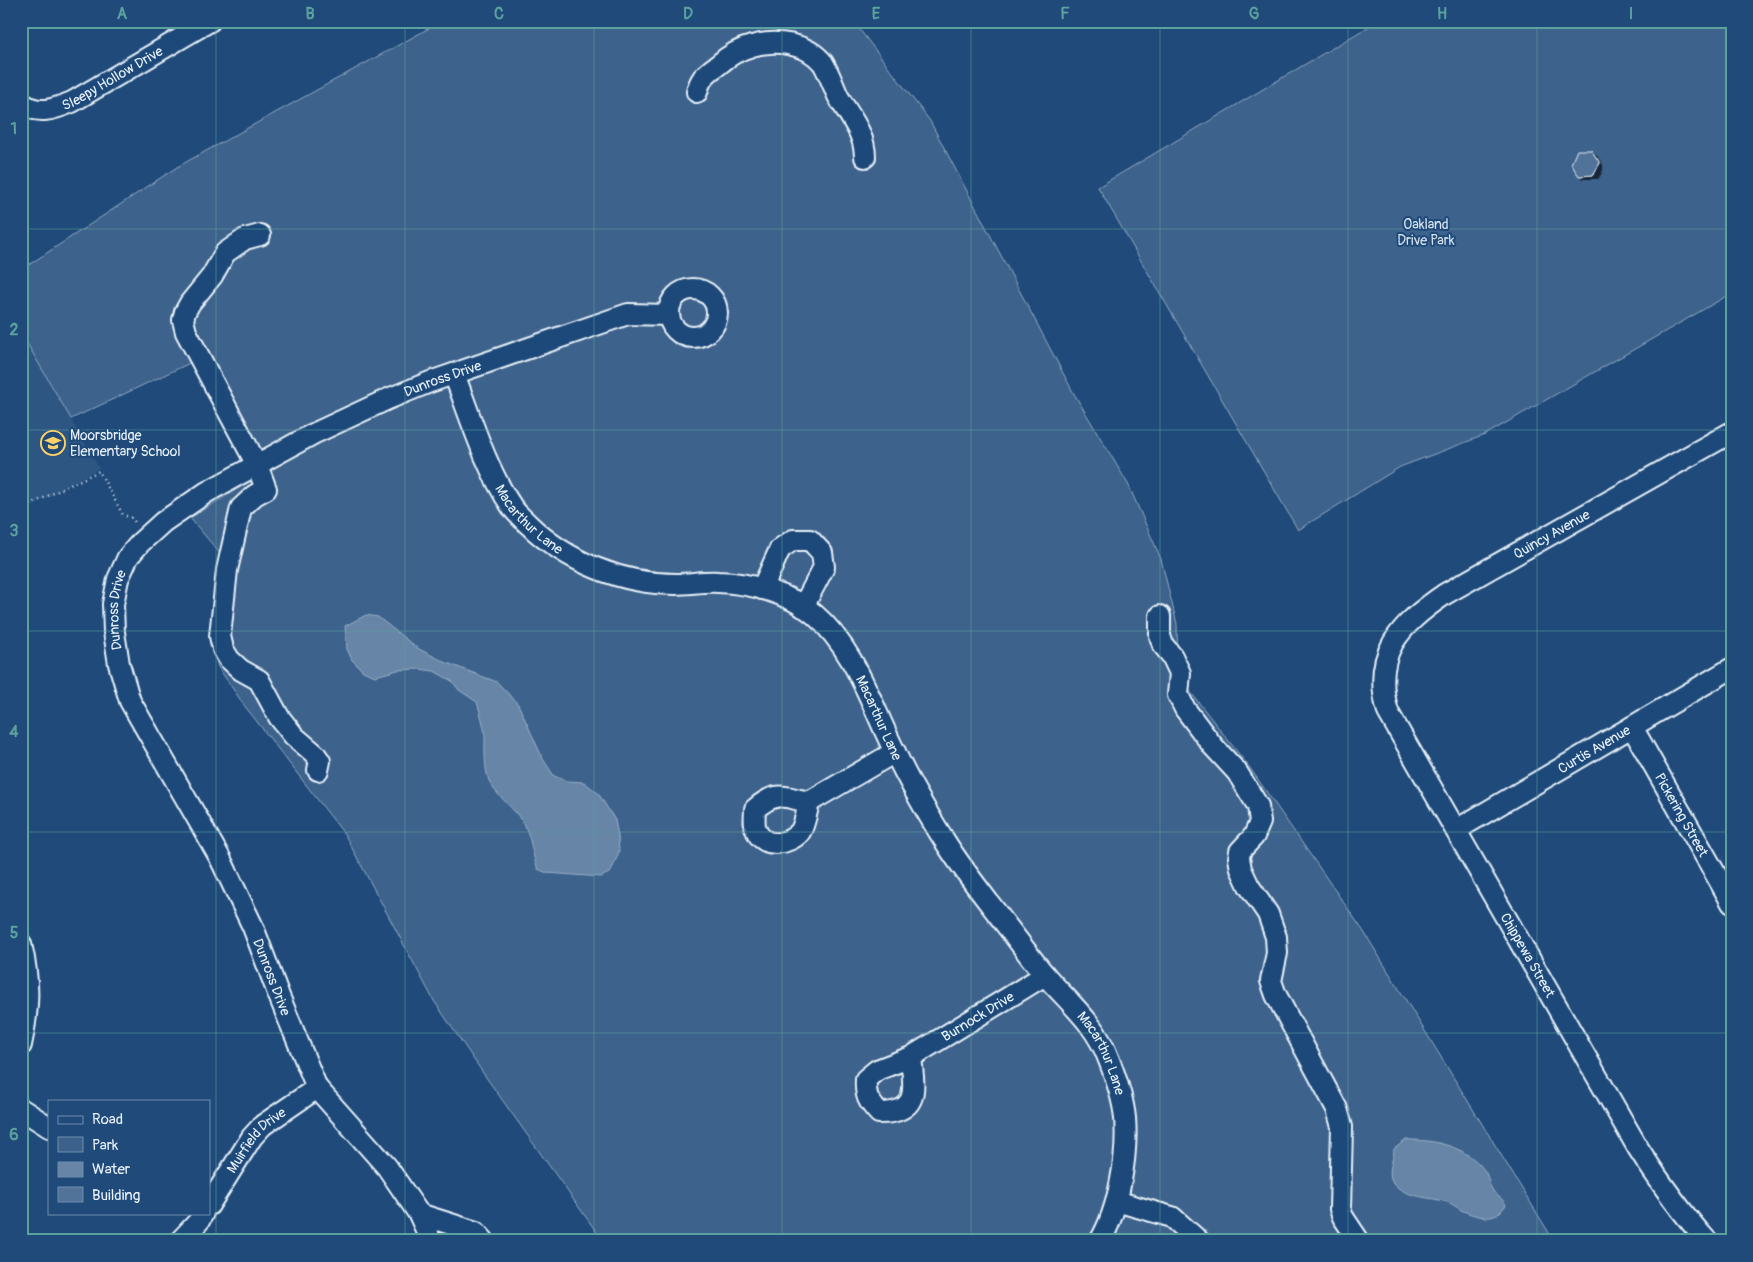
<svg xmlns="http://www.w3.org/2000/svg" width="1753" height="1262" viewBox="0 0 1753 1262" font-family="Pangolin,sans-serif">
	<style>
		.built { fill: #2e5683 }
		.green { fill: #3c628c; stroke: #92aac2 }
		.water { fill: #6685a7; stroke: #9ab0c7 }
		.building { fill: #517399; stroke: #e8f1f8; filter: url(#shadow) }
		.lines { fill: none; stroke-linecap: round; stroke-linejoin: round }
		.minor-casing { stroke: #e8f1f8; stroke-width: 24 }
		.path { stroke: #e8f1f8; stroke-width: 2.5; stroke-dasharray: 1 4; stroke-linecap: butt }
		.minor { stroke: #1f4a7a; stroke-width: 20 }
		.grid { fill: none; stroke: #5ba19e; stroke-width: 1; stroke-opacity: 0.55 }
		.labels { text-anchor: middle; stroke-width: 4; stroke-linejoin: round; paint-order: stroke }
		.street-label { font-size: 14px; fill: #e8f1f8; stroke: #1f4a7a }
		.park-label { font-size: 14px; fill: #d7e3ed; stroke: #1f4a7a }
		.poi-label { font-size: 14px; fill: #e8f1f8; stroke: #1f4a7a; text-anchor: start }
		.neatline { fill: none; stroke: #5ba19e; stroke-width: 2 }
		.grid-label { font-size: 16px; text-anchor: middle; font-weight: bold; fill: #5ba19e }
	</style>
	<defs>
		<filter id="shadow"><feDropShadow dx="4.5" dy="4.5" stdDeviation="0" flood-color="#0009"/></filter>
	</defs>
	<rect width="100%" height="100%" fill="#1f4a7a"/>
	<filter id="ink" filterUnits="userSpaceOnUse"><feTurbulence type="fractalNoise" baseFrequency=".02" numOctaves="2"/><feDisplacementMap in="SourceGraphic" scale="10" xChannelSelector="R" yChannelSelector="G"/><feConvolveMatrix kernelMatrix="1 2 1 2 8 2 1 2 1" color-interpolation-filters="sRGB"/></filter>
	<g filter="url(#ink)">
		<path class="built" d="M21 333 99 468 21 513Z"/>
		<g class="green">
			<path d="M442 21H853L930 121 1073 392 1128 484 1161 559 1177 624 1178 676 1250 768 1364 932 1554 1241H603L483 1073 434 1001 345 835 244 705 218 667 209 639 223 557 190 518 257 477 194 361 71 419 21 333V270L177 167Z"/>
			<path d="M1378 21H1732V293L1485 435 1400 467 1298 530 1098 187Z"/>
		</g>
		<g class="water">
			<path d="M366 615 378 617 417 648 447 663 497 682 518 704 543 759 554 776 567 781 584 782 598 793 615 820 618 836 619 852 611 872 601 877 547 873 538 869C531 854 532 837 523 823 515 808 494 794 489 781 484 767 485 750 485 736 484 725 480 712 477 702L459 690 452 681 434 671 419 669 398 670 375 676 363 671 352 660 347 649 345 626Z"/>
			<path d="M1406 1140C1434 1139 1470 1147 1486 1173 1489 1179 1489 1186 1493 1191 1497 1197 1503 1198 1506 1205 1502 1210 1498 1216 1491 1217 1482 1218 1469 1214 1461 1210 1456 1207 1453 1204 1447 1202 1431 1197 1405 1198 1393 1183 1386 1172 1394 1160 1394 1149Z"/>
		</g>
		<path class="building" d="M1577 150H1591L1600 163 1593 175 1579 176 1571 164Z"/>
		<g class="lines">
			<defs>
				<g id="minor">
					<path d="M697 92C698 88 699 84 701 81 704 75 712 69 718 65 727 57 740 49 752 46 775 39 807 43 823 63 829 73 833 85 838 96 849 116 865 133 865 157"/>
					<path id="s1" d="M21 102C37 116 55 109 72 102L210 21"/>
					<path d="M260 235 245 239 225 253 212 276 190 303 185 312 183 320 186 332 257 465 266 489 255 495 241 508 227 570 220 636 223 649 229 659 241 670 259 680 279 717 294 736 315 754 320 761 318 770"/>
					<circle cx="693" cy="313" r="24"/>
					<path id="s2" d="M454 374C471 418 485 467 512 507 516 513 523 519 528 524 567 562 622 584 676 584 690 584 704 581 718 582 750 583 789 593 814 614 854 648 871 703 893 748 908 781 927 813 946 843 963 870 984 896 1003 921 1017 939 1030 957 1044 974 1069 1003 1095 1022 1109 1060 1116 1078 1123 1098 1125 1118 1128 1155 1119 1209 1100 1241"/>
					<path d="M762 589 780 549 793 540H810L822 553 824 567 803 607"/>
					<path d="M1160 616V636L1163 645 1172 656 1180 673 1178 695 1185 709 1213 746 1237 772 1258 806 1260 822 1254 836 1240 851 1239 858 1241 869 1249 886 1268 914 1276 937 1277 953 1271 981 1276 995 1337 1109 1342 1127 1340 1209 1343 1217 1359 1241"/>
					<path id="s3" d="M1632 727 1732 903"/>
					<path d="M809 802C807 810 805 825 800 832 790 844 765 849 757 832 753 825 755 816 755 809 777 790 783 797 809 802L895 752"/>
					<path id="s4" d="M1456 830 1732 668"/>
					<path d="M21 944C30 982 29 1007 21 1045"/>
					<path id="s5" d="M911 1057C914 1088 921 1113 879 1113 868 1101 865 1096 866 1079L877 1070 911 1057 1045 975"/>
					<path d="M21 1109 49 1127"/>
					<path d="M1116 1201 1172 1217 1199 1241"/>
					<path id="s6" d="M209 1205 252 1137 263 1125 317 1088"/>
					<path d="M419 1214 476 1232 484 1241"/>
					<path d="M180 1241 199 1221 203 1213"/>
					<path id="s7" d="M431 1241 419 1214 387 1167 317 1088 279 996 253 927 220 858 130 701 119 664 114 632 113 604 118 579 128 557 141 542 163 522 207 492 313 434 388 399 430 382 628 314 669 315"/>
					<path id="s8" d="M1707 1241C1681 1212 1659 1181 1638 1148L1388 712C1371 653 1400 625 1445 594L1732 432"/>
				</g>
			</defs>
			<use href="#minor" class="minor-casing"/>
			<path class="path" d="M21 509 99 471 123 515 132 518 136 524"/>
			<use href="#minor" class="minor"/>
		</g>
	</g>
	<path class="grid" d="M216 21V1241M405 21V1241M594 21V1241M782 21V1241M971 21V1241M1160 21V1241M1348 21V1241M1537 21V1241M21 229H1732M21 430H1732M21 631H1732M21 832H1732M21 1033H1732"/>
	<defs>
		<symbol id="school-ring" viewBox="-11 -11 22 22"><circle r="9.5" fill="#1f4a7a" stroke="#ffd166" stroke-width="1.5"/><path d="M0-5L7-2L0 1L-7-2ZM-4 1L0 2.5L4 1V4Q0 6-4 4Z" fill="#ffd166"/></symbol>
	</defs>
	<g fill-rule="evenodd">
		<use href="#school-ring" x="39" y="429" width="28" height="28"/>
	</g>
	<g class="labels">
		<g class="street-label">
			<text dy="5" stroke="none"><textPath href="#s1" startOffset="101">Sleepy Hollow Drive</textPath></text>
			<text dy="5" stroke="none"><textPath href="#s7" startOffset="1136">Dunross Drive</textPath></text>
			<text dy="5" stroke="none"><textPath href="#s2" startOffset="166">Macarthur Lane</textPath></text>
			<text dy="5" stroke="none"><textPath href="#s8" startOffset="884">Quincy Avenue</textPath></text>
			<text dy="5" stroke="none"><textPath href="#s7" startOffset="716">Dunross Drive</textPath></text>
			<text dy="5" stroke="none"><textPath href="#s2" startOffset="601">Macarthur Lane</textPath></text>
			<text dy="5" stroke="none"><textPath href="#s4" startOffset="160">Curtis Avenue</textPath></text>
			<text dy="5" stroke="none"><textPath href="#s3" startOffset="101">Pickering Street</textPath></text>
			<text transform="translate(1528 955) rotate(60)" y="5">Chippewa Street</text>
			<text transform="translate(272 977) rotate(69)" y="5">Dunross Drive</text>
			<text dy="5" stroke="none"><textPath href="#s5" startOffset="246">Burnock Drive</textPath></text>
			<text dy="5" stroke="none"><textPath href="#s2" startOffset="1006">Macarthur Lane</textPath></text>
			<text dy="5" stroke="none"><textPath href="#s6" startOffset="81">Muirfield Drive</textPath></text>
		</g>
		<g class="park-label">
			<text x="1426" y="229">Oakland<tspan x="1426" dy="16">Drive Park</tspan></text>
		</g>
		<g class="poi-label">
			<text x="70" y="440">Moorsbridge<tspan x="70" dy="16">Elementary School</tspan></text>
		</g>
	</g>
	<rect width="1753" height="1262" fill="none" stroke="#1f4a7a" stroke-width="55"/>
	<rect x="48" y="1100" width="162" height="115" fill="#1f4a7a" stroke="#6f8dac"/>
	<rect x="58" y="1116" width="25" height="8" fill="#1f4a7a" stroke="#6f8dac"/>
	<text x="92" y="1124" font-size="15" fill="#e8f1f8">Road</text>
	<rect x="58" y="1137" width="25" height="15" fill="#3c628c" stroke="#6f8dac"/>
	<text x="92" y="1150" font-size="15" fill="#e8f1f8">Park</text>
	<rect x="58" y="1162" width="25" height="15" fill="#6685a7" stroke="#6f8dac"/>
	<text x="92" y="1174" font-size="15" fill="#e8f1f8">Water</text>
	<rect x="58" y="1187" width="25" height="15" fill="#517399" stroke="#6f8dac"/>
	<text x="92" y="1200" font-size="15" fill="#e8f1f8">Building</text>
	<rect x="28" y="28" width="1698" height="1206" class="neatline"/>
	<g class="grid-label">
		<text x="122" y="19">A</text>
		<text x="310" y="19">B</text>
		<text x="499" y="19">C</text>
		<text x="688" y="19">D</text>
		<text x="876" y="19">E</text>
		<text x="1065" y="19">F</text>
		<text x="1254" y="19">G</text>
		<text x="1442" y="19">H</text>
		<text x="1631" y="19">I</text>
		<text x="14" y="134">1</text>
		<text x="14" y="335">2</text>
		<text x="14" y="536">3</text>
		<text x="14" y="737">4</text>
		<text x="14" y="938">5</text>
		<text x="14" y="1140">6</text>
	</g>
</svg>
